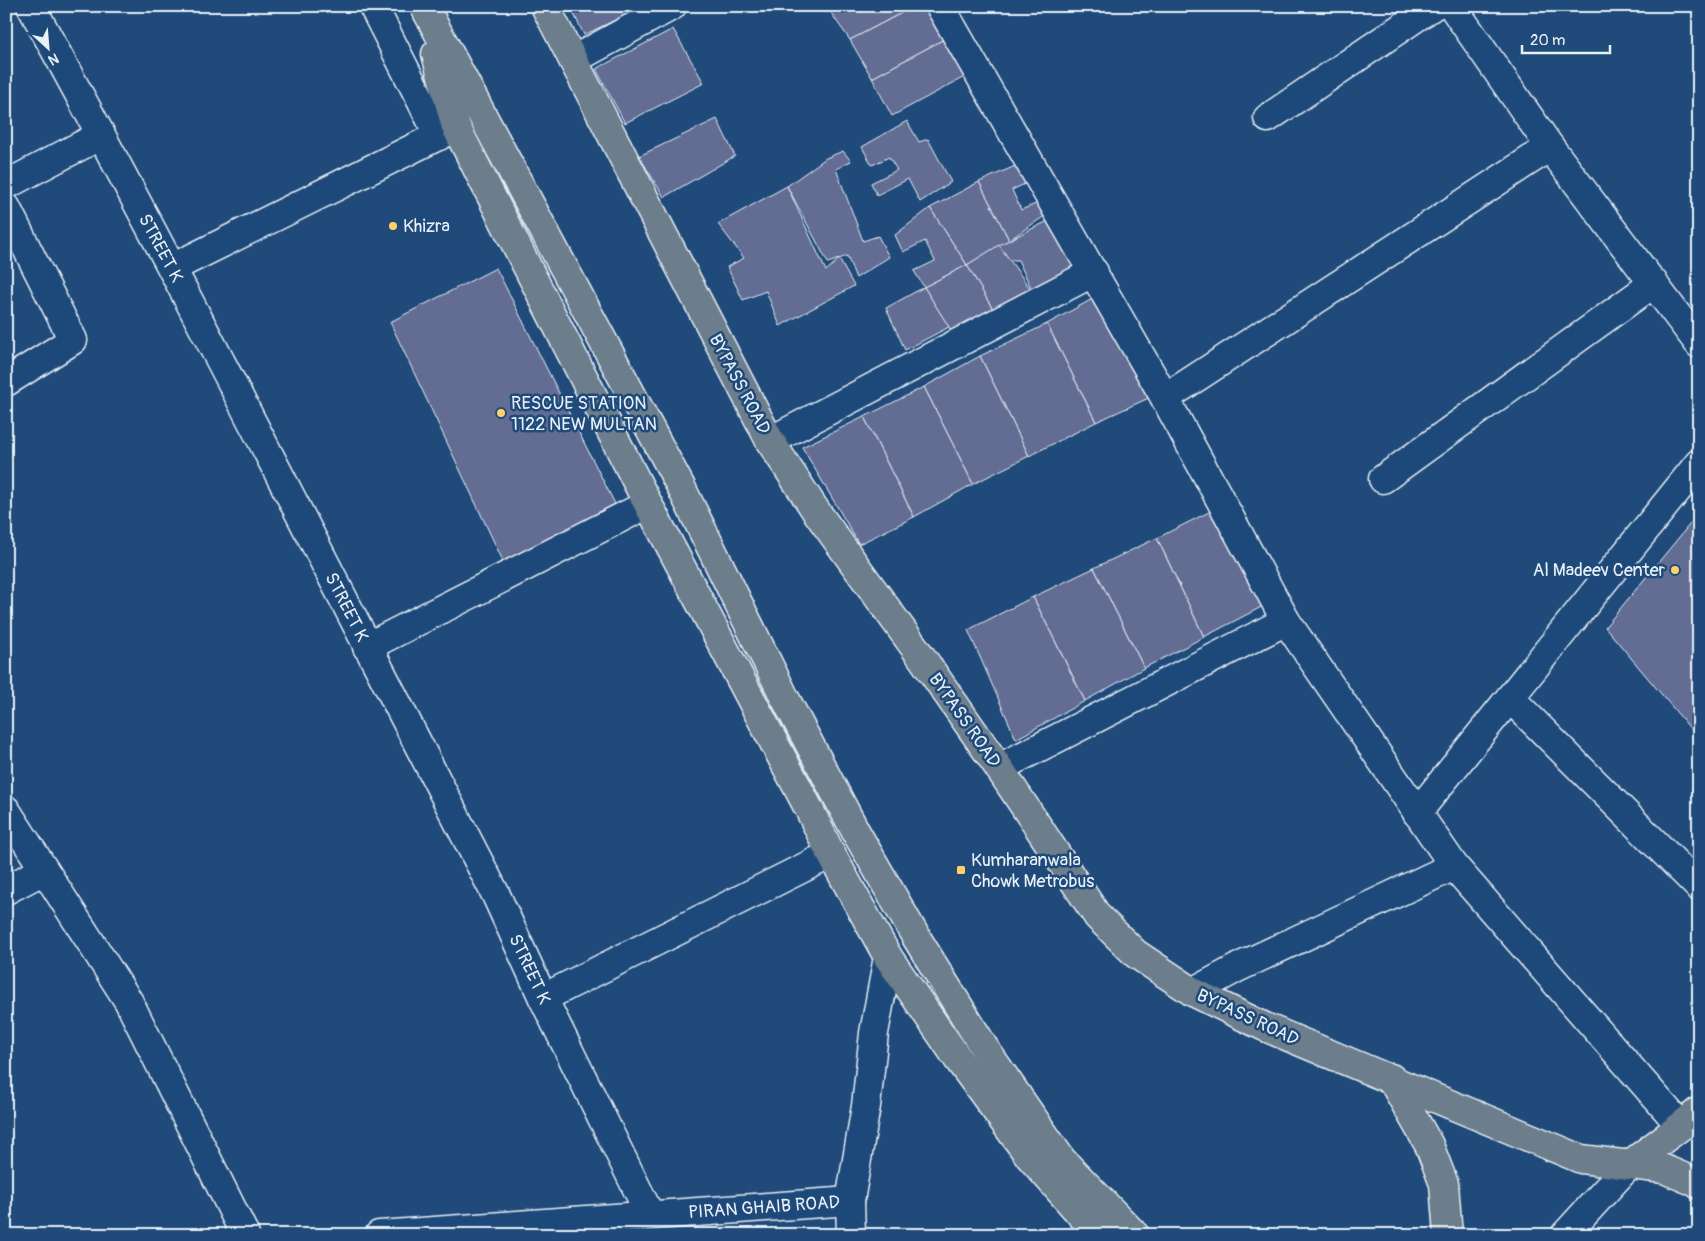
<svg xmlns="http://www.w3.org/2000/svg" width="1705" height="1241" viewBox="0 0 1705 1241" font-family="Pangolin,sans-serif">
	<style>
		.building { fill: #646d94; stroke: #e8f1f8 }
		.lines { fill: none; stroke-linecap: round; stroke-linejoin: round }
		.minor-casing { stroke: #e8f1f8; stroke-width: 31 }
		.tertiary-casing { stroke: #e8f1f8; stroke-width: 31 }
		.secondary-casing { stroke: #e8f1f8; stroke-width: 31 }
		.primary-casing { stroke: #e8f1f8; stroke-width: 31 }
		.minor { stroke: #1f4a7a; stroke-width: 28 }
		.tertiary { stroke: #1f4a7a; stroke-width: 28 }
		.secondary { stroke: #1f4a7a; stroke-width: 28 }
		.primary { stroke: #6c7d8b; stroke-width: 28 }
		.poi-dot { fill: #ffd166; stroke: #1f4a7a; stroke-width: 2 }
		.labels { text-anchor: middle; stroke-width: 5; stroke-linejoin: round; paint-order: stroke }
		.poi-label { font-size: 18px; fill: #e8f1f8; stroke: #1f4a7a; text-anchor: start }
		.street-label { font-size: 18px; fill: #e8f1f8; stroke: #1f4a7a }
	</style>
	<rect width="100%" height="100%" fill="#1f4a7a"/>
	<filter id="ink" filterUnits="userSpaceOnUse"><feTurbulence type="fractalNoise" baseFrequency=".02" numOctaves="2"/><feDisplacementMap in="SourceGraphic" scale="10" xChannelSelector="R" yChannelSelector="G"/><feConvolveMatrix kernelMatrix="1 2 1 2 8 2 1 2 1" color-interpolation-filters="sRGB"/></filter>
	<g filter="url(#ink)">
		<g class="building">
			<path d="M570 6H644L584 35Z"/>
			<path d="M826 6H915L850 40Z"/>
			<path d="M915 6H931L948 37 872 78 850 40Z"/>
			<path d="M673 29 704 83 625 123 596 69Z"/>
			<path d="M948 37 968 75 892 116 872 78Z"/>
			<path d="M717 119 735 156 664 197 639 156Z"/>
			<path d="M907 121 919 142 928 139 951 182 920 202 908 179 877 195 871 183 897 170 889 157 872 165 862 147Z"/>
			<path d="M843 151 851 161 836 169 863 241 878 236 889 257 856 278 847 256 828 263 787 186 826 158Z"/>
			<path d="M1022 163 1031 181 1012 190 1021 210 1043 201 1049 213 1009 240 979 182Z"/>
			<path d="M979 182 1009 240 967 265 930 208Z"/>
			<path d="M787 186 826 271 839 259 854 286 780 326 766 291 743 300 727 267 744 258 718 224Z"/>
			<path d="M930 208 967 265 924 287 914 271 935 261 925 241 903 252 895 235Z"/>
			<path d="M1050 220 1077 270 1034 294 1018 260H1008L999 245Z"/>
			<path d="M999 245 1034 294 995 313 967 265Z"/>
			<path d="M967 265 995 313 954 336 924 287Z"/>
			<path d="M496 268 615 504 503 561 390 322Z"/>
			<path d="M924 287 949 327 905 350 886 308Z"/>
			<path d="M1105 292 1162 392 1096 422 1047 324Z"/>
			<path d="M1047 324 1096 422 1029 456 980 356Z"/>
			<path d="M980 356 1029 456 973 484 924 387Z"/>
			<path d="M924 387 973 484 914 517 864 417Z"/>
			<path d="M864 417 914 517 859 544 802 447Z"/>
			<path d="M1223 505 1267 604 1204 637 1157 538Z"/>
			<path d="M1699 513V739L1605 627Z"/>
			<path d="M1157 538 1204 637 1144 668 1094 568Z"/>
			<path d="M1094 568 1144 668 1085 701 1033 597Z"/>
			<path d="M1033 597 1085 701 1016 739 968 630Z"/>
		</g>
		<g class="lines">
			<defs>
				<g id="minor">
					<path d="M31 6C192 299 342 598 496 895L543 998 650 1215"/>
					<path d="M373 6 439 136"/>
					<path d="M940 6 1165 398 1286 621 1454 866 1681 1126"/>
					<path d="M1452 6 1550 147 1699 344"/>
					<path d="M573 60 672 6"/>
					<path d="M1268 118 1433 6"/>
					<path d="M6 185 101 135"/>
					<path d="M6 207 73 340 6 382"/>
					<path d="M172 268 456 127"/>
					<path d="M1165 398 1550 147"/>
					<path d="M770 441 1094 272"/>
					<path d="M1383 479 1654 283"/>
					<path d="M367 647 648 504"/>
					<path d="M1510 698 1699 887"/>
					<path d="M999 768 1286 621"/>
					<path d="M6 810 129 1002 245 1235"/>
					<path d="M1417 813 1699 463"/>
					<path d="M6 890 44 870"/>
					<path d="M1193 992 1239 967 1454 866"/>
					<path d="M543 998 831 854"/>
				</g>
				<path id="tertiary" d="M1565 1235 1629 1165"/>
				<g id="secondary">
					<path d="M379 1235 850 1201"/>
					<path d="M851 1235 850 1201 866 1106 874 1033 888 957"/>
				</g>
				<g id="primary">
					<path d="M424 6 681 487 785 698 857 834 916 937 985 1049 1062 1160 1135 1235"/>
					<path d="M545 6 770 441 816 511 923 659 999 768 1098 917 1136 954 1193 992 1265 1027 1581 1159 1664 1169 1695 1182 1699 1185"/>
					<path d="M436 54 456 127 648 504 809 809 831 854 888 957 958 1059 1030 1157 1099 1235"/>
					<path d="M1391 1078 1429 1145 1444 1184 1448 1235"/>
					<path d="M1629 1165 1681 1126 1699 1111"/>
				</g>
			</defs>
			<use href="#minor" class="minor-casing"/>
			<use href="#tertiary" class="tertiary-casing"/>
			<use href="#secondary" class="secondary-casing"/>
			<use href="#primary" class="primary-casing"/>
			<use href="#minor" class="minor"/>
			<use href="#tertiary" class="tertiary"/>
			<use href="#secondary" class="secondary"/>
			<use href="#primary" class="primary"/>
		</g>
	</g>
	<g class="poi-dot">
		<circle cx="393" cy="226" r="5"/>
		<circle cx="501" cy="413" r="5"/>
		<circle cx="1675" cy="570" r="5"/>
		<rect x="956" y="865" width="10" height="10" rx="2.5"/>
	</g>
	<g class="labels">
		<g class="poi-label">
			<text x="403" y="232">Khizra</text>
			<text x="511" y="409">RESCUE STATION<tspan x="511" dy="21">1122 NEW MULTAN</tspan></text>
			<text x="1665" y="576" text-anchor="end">Al Madeev Center</text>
			<text x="971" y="866">Kumharanwala<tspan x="971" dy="21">Chowk Metrobus</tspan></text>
		</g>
		<g class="street-label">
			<text transform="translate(161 248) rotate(62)" y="6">STREET K</text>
			<text transform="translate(740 384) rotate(62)" y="6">BYPASS ROAD</text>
			<text transform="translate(347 607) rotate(63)" y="6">STREET K</text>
			<text transform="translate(965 720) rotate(55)" y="6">BYPASS ROAD</text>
			<text transform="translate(530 969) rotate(65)" y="6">STREET K</text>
			<text transform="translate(1248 1017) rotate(25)" y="6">BYPASS ROAD</text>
			<text transform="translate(764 1207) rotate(-4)" y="6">PIRAN GHAIB ROAD</text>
		</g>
	</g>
	<rect width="1705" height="1241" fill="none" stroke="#1f4a7a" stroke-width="25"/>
	<rect x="12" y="12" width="1680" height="1216" fill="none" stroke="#e8f1f8" stroke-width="2" filter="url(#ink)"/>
	<g transform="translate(48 48) rotate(154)" stroke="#1f4a7a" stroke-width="4" paint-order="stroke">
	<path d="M0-4L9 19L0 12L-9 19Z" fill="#e8f1f8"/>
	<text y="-8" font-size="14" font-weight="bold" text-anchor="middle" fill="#e8f1f8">N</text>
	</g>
	<path d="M1522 45v8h88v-8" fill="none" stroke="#e8f1f8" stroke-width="2.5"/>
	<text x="1530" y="45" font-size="15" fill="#e8f1f8" stroke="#1f4a7a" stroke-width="4" paint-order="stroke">20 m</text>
</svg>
